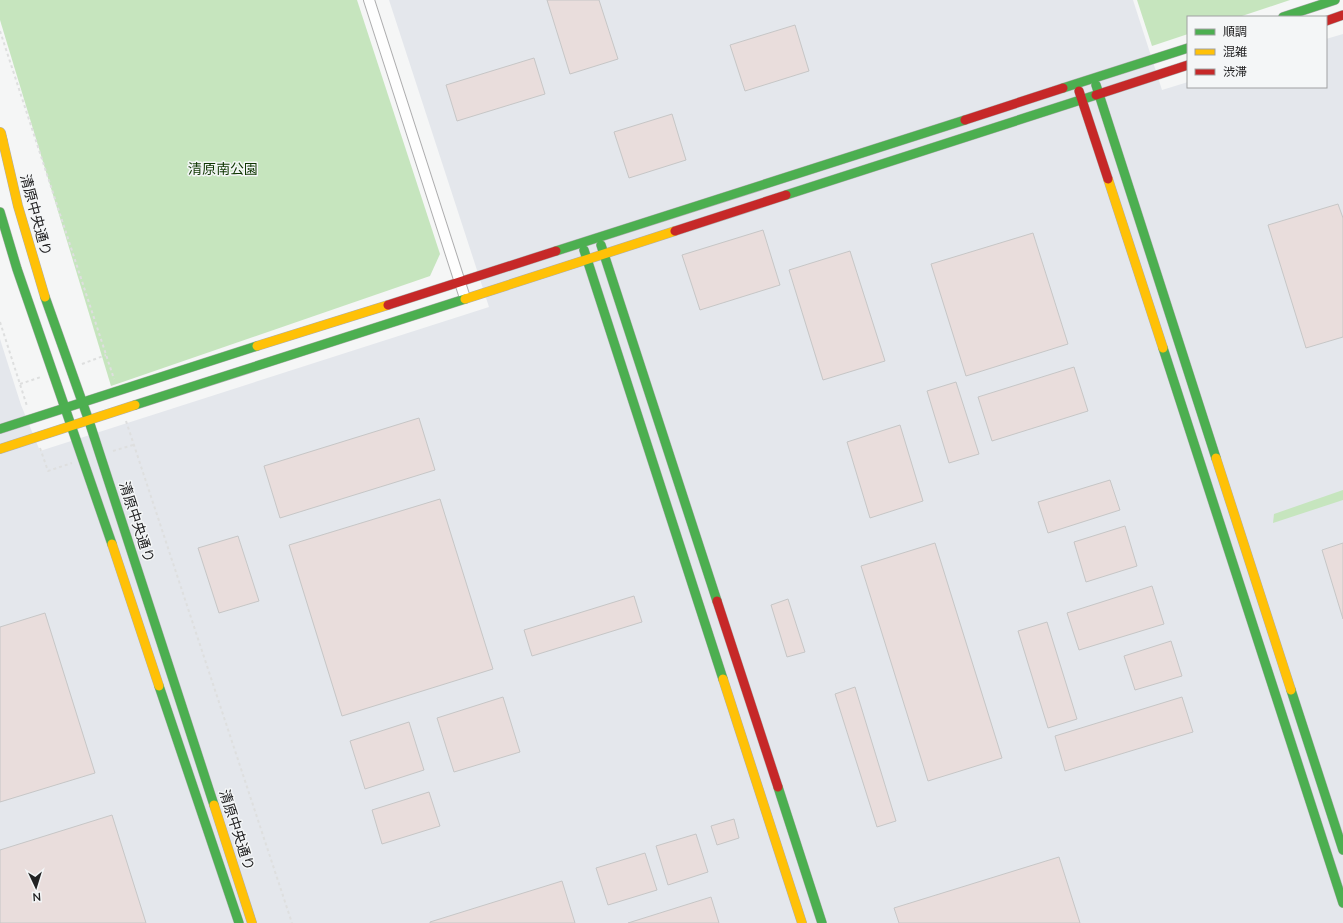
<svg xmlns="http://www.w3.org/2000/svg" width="1343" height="923" viewBox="0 0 1343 923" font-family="Lato,'Noto Sans JP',sans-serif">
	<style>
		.built { fill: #e4e7ec }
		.green { fill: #c6e5be }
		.building { fill: #e9dddc; stroke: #c6c6c6 }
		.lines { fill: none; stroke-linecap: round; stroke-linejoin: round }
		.street-casing { stroke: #aeaeaf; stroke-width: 12 }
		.fast-casing { stroke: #aeaeaf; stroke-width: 10 }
		.slow-casing { stroke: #aeaeaf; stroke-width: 10 }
		.jam-casing { stroke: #aeaeaf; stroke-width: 10 }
		.path { stroke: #dedfdf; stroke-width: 2; stroke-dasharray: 3 3; stroke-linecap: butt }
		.street { stroke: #fefefe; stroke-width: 10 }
		.fast { stroke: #4caf50; stroke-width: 9 }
		.slow { stroke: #ffc107; stroke-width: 9 }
		.jam { stroke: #c62828; stroke-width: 9 }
		.labels { text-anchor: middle; stroke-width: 3; stroke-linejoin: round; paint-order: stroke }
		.park-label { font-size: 14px; fill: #0e3601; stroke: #f4f6f7 }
		.street-label { font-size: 14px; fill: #222223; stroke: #f4f6f7 }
	</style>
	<rect width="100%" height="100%" fill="#f5f6f6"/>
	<path class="built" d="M389 0H1133L1162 90 1188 82V87H1326V39L1343 34V923H0V339L21 405 40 451 489 307Z"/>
	<g class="green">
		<path d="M0 0H357L440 254 430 276 111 386 0 20Z"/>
		<path d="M1137 0H1290L1239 17H1188V34L1152 46Z"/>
		<path d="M1343 490V500L1273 523 1274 514Z"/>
	</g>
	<g class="building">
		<path d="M547 0H599L618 59 570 74Z"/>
		<path d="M795 25 809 71 745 91 730 45Z"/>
		<path d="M534 58 545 94 457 121 446 85Z"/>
		<path d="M672 114 686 160 629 178 614 132Z"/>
		<path d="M1338 204 1343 218V337L1306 348 1268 225Z"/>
		<path d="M763 230 780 285 700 310 682 255Z"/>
		<path d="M1033 233 1068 344 966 376 931 264Z"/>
		<path d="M850 251 885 361 823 380 789 270Z"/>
		<path d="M1074 367 1088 411 992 441 978 397Z"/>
		<path d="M956 382 979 454 949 463 927 391Z"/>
		<path d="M419 418 435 470 280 518 264 466Z"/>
		<path d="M900 425 923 501 870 518 847 442Z"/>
		<path d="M1110 480 1120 510 1048 533 1038 502Z"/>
		<path d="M440 499 493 669 342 716 289 545Z"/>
		<path d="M1125 526 1137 566 1086 582 1074 542Z"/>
		<path d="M238 536 259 601 219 613 198 548Z"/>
		<path d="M935 543 1002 758 928 781 861 566Z"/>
		<path d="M1343 543V619L1322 550Z"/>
		<path d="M1152 586 1164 624 1079 650 1067 613Z"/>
		<path d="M634 596 642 622 532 656 524 630Z"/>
		<path d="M788 599 805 652 787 657 771 605Z"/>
		<path d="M45 613 95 773 0 802V627Z"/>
		<path d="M1047 622 1077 719 1048 728 1018 631Z"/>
		<path d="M1171 641 1182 676 1135 690 1124 656Z"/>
		<path d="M855 687 896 821 877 827 835 694Z"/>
		<path d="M503 697 520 752 454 772 437 718Z"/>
		<path d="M1182 697 1193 732 1065 771 1055 736Z"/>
		<path d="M409 722 424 770 365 789 350 741Z"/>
		<path d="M429 792 440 826 382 844 372 810Z"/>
		<path d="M112 815 146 923H0V850Z"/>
		<path d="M734 819 739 838 717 845 711 826Z"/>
		<path d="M696 834 708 872 668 885 656 846Z"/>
		<path d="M645 853 657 890 608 905 596 868Z"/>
		<path d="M1059 857 1080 923H899L894 908Z"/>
		<path d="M562 881 575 923H430V922Z"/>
		<path d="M711 897 719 923H628Z"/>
	</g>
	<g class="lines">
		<defs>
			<path id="street" d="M369 0 465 298"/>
			<g id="fast">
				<path d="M1283 17 1335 0"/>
				<path d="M1096 85 1216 458"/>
				<path d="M1063 88 1188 48"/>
				<path d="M786 195 1096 95"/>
				<path d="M0 212 17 269 112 544"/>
				<path d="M601 245 717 601"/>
				<path d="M584 250 723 679"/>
				<path d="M556 251 965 120"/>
				<path d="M45 297 89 421 214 805"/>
				<path d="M1163 348 1343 903"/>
				<path d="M135 405 465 299"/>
				<path d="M0 429 257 346"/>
				<path d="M159 686 239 923"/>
				<path d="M1291 690 1343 850"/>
				<path d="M778 787 822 923"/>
			</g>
			<g id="slow">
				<path d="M0 132 3 142"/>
				<path d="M1 133 18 206 45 297"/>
				<path d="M1108 179 1163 348"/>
				<path d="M465 299 675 231"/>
				<path d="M257 346 388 305"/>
				<path d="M0 449 135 405"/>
				<path d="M1216 458 1291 690"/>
				<path d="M112 544 159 686"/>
				<path d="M723 679 802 923"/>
				<path d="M214 805 252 923"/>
			</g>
			<g id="jam">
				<path d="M1326 21 1343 15"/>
				<path d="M1079 91 1108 179"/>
				<path d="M1096 95 1188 65"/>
				<path d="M965 120 1063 88"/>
				<path d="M675 231 786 195"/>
				<path d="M388 305 556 251"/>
				<path d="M717 601 778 787"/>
			</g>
		</defs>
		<use href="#street" class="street-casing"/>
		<use href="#fast" class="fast-casing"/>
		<use href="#slow" class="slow-casing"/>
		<use href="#jam" class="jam-casing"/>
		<g class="path">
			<path d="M0 31 114 379"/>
			<path d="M0 322 27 406"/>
			<path d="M82 364 106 355"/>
			<path d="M20 384 41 377"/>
			<path d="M126 421 292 923"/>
			<path d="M40 448 48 471 72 463"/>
			<path d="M113 451 133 445"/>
		</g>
		<use href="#street" class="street"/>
		<use href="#fast" class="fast"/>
		<use href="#slow" class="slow"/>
		<use href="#jam" class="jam"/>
	</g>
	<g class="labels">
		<g class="park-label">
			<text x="223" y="174">清原南公園</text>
		</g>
		<g class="street-label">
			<text transform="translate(36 215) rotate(75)" y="5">清原中央通り</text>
			<text transform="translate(137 522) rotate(72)" y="5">清原中央通り</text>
			<text transform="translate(237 830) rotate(72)" y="5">清原中央通り</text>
		</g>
	</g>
	<rect x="1187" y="16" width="140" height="72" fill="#f4f6f7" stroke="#a0a1a2"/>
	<rect x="1195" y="29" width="20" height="6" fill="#4caf50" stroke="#a0a1a2"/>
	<text x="1223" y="36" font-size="12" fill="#222223">順調</text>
	<rect x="1195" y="49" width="20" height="6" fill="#ffc107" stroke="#a0a1a2"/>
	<text x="1223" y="56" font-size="12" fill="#222223">混雑</text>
	<rect x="1195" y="69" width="20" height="6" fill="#c62828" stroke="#a0a1a2"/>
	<text x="1223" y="76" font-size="12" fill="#222223">渋滞</text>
	<g transform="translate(36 887) rotate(176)" stroke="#f4f6f7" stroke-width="3" paint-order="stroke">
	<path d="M0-3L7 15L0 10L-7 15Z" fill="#222223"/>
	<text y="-6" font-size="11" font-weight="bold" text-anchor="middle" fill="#222223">N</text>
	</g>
</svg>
